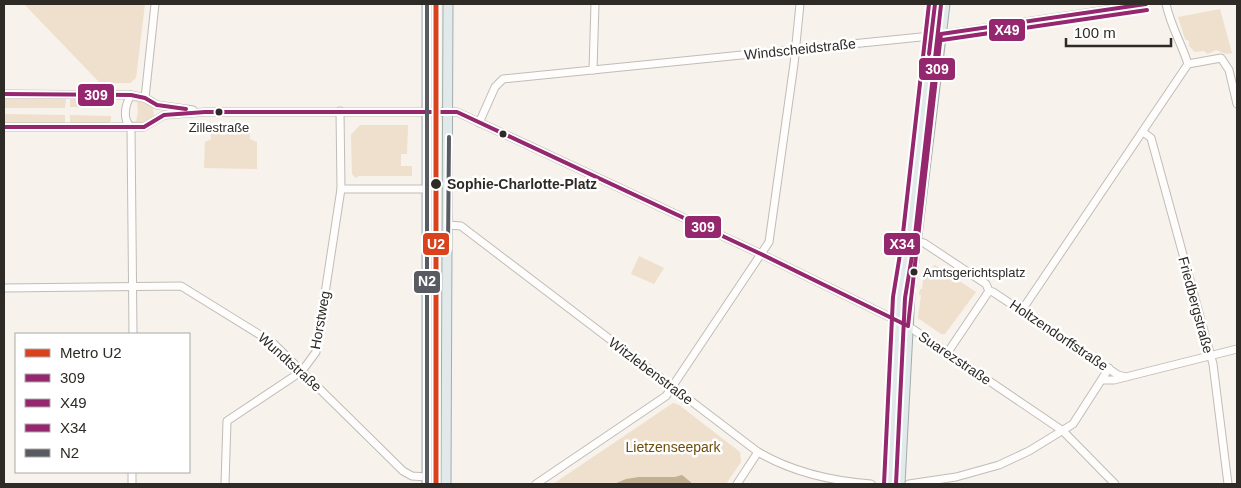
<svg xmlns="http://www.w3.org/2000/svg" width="1241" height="488" viewBox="0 0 1241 488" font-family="Helvetica,sans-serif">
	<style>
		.green { fill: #eee0cc }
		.water { fill: #c2b095 }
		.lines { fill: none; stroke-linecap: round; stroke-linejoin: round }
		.minor-casing { stroke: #c0bcb7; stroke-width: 9 }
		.major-casing { stroke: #a2adae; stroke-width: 11 }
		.minor { stroke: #fefdfc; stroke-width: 7 }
		.major { stroke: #e2e9eb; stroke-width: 9 }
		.bus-1-casing { stroke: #fff; stroke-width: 8 }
		.bus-2-casing { stroke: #fff; stroke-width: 8 }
		.bus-3-casing { stroke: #fff; stroke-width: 8 }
		.bus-4-casing { stroke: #fff; stroke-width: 8 }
		.bus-1 { stroke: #95276e; stroke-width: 4 }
		.bus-2 { stroke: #95276e; stroke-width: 4 }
		.bus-3 { stroke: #95276e; stroke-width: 4 }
		.bus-4 { stroke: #595b62; stroke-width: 4 }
		.metro-1-casing { stroke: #fff; stroke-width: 9 }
		.metro-1 { stroke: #da421e; stroke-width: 5 }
		.bus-dot { fill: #2e2a25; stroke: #fff; stroke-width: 2 }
		.labels { text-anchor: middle; stroke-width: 5; stroke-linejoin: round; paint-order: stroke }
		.bus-label { font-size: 13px; fill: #2e2a25; stroke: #fff }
		.street-label { font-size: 14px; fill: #2e2a25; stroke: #fff }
		.stop-label { font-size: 14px; font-weight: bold; fill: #2e2a25; stroke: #fff; text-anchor: start }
		.park-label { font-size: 14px; fill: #6e4c0b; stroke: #fff }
		.line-badge { stroke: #fff; stroke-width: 2 }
		.badge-label { font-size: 14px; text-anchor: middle; font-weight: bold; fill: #fff }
	</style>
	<rect width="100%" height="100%" fill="#f7f2eb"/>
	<g class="green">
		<path d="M24 4H145L136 78 130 83H100Z"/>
		<path d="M1220 9 1232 53 1226 54 1216 50 1208 54 1204 51 1195 52 1189 46V41L1185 39 1178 17Z"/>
		<path d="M4 99H66L65 108H4Z"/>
		<path d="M70 99H107L111 102V108L70 107Z"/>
		<path d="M134 100H141L153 107 154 116 143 123H132L131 122 136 121 138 111 137 102 131 101Z"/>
		<path d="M4 114 65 115V123H4Z"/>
		<path d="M70 115 111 116V121L106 124 70 123Z"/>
		<path d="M360 125H408L407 154H401V166H412V176H359L356 178 352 174 351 135Z"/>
		<path d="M211 130H250V139L257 142V169L204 168 205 142 211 139Z"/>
		<path d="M639 256 664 268 654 284 631 274Z"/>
		<path d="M935 265 976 292 945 334H941L918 318 921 295H919L920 289H922L924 272Z"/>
		<path d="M673 403 679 405 740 452 741 462 726 484H553Z"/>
	</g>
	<path class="water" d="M682 475 693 484H614L626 479 639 477H675Z"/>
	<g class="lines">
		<defs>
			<g id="minor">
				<path d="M1166 4C1171 27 1181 42 1188 64L1221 58 1229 70 1237 104"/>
				<path d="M593 70 595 4"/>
				<path d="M4 94 131 95 145 98 157 105 193 110"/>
				<path d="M131 95C125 105 122 119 131 127"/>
				<path d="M145 98 155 4"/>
				<path d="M479 123 495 87 503 79 931 36 1146 4"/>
				<path d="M4 127H144L164 115 205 112H457L761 254 908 326 1063 431 1115 484"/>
				<path d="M131 127 133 334"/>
				<path d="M1143 132 1151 138 1213 364 1228 484"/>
				<path d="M341 189H427"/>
				<path d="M448 225 461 226 758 452C792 472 831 481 871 484"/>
				<path d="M917 241 924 243 986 284 989 291"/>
				<path d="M4 288 181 286 273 343 403 471 412 476 427 477"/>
				<path d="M1022 310 1188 64"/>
				<path d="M948 352 989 291 993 292 1118 375 1126 377"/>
				<path d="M1102 380H1114L1237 349"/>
				<path d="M132 484V472"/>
				<path d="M225 484 227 421 302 371 316 352 341 189 340 111"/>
				<path d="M536 484 666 396 769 242 794 64 800 4"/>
				<path d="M737 484 758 452"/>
				<path d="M909 484 956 477 999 465 1029 451 1073 424 1109 368"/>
			</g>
			<g id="major">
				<path d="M427 484V4"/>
				<path d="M446 484 448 4"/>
				<path d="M890 484 899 297 908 243 935 4"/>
				<path d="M900 484 910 293 945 4"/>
			</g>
		</defs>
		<use href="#minor" class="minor-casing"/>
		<use href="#major" class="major-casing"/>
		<use href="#minor" class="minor"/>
		<use href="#major" class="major"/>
		<defs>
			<g id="bus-1">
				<path d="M929 54 935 4"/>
				<path d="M4 94 131 95 145 98 157 105 186 109"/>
				<path d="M4 127H144L164 115 205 112H457L761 254 908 326 941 34 1146 4"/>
			</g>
			<g id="bus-2">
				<path d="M942 40 1147 10"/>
				<path d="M896 484 905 298 914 244 941 5"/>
			</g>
			<path id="bus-3" d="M884 484 893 297 902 242 929 4"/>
			<g id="bus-4">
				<path d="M427 4V484"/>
				<path d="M448 249 449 137"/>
			</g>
		</defs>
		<use href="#bus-1" class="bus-1-casing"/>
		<use href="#bus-2" class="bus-2-casing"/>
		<use href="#bus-3" class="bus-3-casing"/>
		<use href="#bus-4" class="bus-4-casing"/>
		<use href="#bus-1" class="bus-1"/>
		<use href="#bus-2" class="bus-2"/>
		<use href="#bus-3" class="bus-3"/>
		<use href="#bus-4" class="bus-4"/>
		<defs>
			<path id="metro-1" d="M436 4V484"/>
		</defs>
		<use href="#metro-1" class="metro-1-casing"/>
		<use href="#metro-1" class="metro-1"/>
	</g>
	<g class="bus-dot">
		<circle cx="219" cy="112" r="4.5"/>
		<circle cx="503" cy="134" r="4.5"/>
		<circle cx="436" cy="184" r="6"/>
		<circle cx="914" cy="272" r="4.5"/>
	</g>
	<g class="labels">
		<g class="bus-label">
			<text x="219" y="132">Zillestraße</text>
			<text x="923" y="277" text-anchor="start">Amtsgerichtsplatz</text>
		</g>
		<g class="street-label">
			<text transform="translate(800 49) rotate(-6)" y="5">Windscheidstraße</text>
			<text transform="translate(1196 305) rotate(75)" y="5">Friedbergstraße</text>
			<text transform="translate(320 320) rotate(-80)" y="5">Horstweg</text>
			<text transform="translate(1059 335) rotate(34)" y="5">Holtzendorffstraße</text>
			<text transform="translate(955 358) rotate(34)" y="5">Suarezstraße</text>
			<text transform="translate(290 362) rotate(42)" y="5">Wundtstraße</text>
			<text transform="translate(651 371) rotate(37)" y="5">Witzlebenstraße</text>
		</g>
		<g class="stop-label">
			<text x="447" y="189">Sophie-Charlotte-Platz</text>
		</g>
		<g class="park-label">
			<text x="673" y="452">Lietzenseepark</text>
		</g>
	</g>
	<g class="line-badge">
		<rect x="988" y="18" width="38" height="24" rx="5" fill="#95276e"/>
		<rect x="918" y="57" width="38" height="24" rx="5" fill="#95276e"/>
		<rect x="77" y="83" width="38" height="24" rx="5" fill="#95276e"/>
		<rect x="684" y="215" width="38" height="24" rx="5" fill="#95276e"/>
		<rect x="883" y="232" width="38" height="24" rx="5" fill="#95276e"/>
		<rect x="422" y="232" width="28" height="24" rx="5" fill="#da421e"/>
		<rect x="413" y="270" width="28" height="24" rx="5" fill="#595b62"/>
	</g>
	<g class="badge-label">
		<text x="1007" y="35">X49</text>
		<text x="937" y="74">309</text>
		<text x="96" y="100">309</text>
		<text x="703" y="232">309</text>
		<text x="902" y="249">X34</text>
		<text x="436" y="249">U2</text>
		<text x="427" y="286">N2</text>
	</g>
	<rect width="1241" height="488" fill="none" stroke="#2e2a25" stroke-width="10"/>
	<rect x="15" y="333" width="175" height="140" fill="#ffffff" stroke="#abaaa8"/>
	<rect x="25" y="349" width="25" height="8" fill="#da421e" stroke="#abaaa8"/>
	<text x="60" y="358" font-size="15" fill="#2e2a25">Metro U2</text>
	<rect x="25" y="374" width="25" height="8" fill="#95276e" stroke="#abaaa8"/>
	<text x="60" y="383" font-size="15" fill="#2e2a25">309</text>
	<rect x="25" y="399" width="25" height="8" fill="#95276e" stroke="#abaaa8"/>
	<text x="60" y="408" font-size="15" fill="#2e2a25">X49</text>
	<rect x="25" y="424" width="25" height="8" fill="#95276e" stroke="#abaaa8"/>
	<text x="60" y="433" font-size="15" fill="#2e2a25">X34</text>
	<rect x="25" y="449" width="25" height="8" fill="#595b62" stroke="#abaaa8"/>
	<text x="60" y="458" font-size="15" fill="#2e2a25">N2</text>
	<path d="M1066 38v8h105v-8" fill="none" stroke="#2e2a25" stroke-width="2.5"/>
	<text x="1074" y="38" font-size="15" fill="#2e2a25" stroke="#ffffff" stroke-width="4" paint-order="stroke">100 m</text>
</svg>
